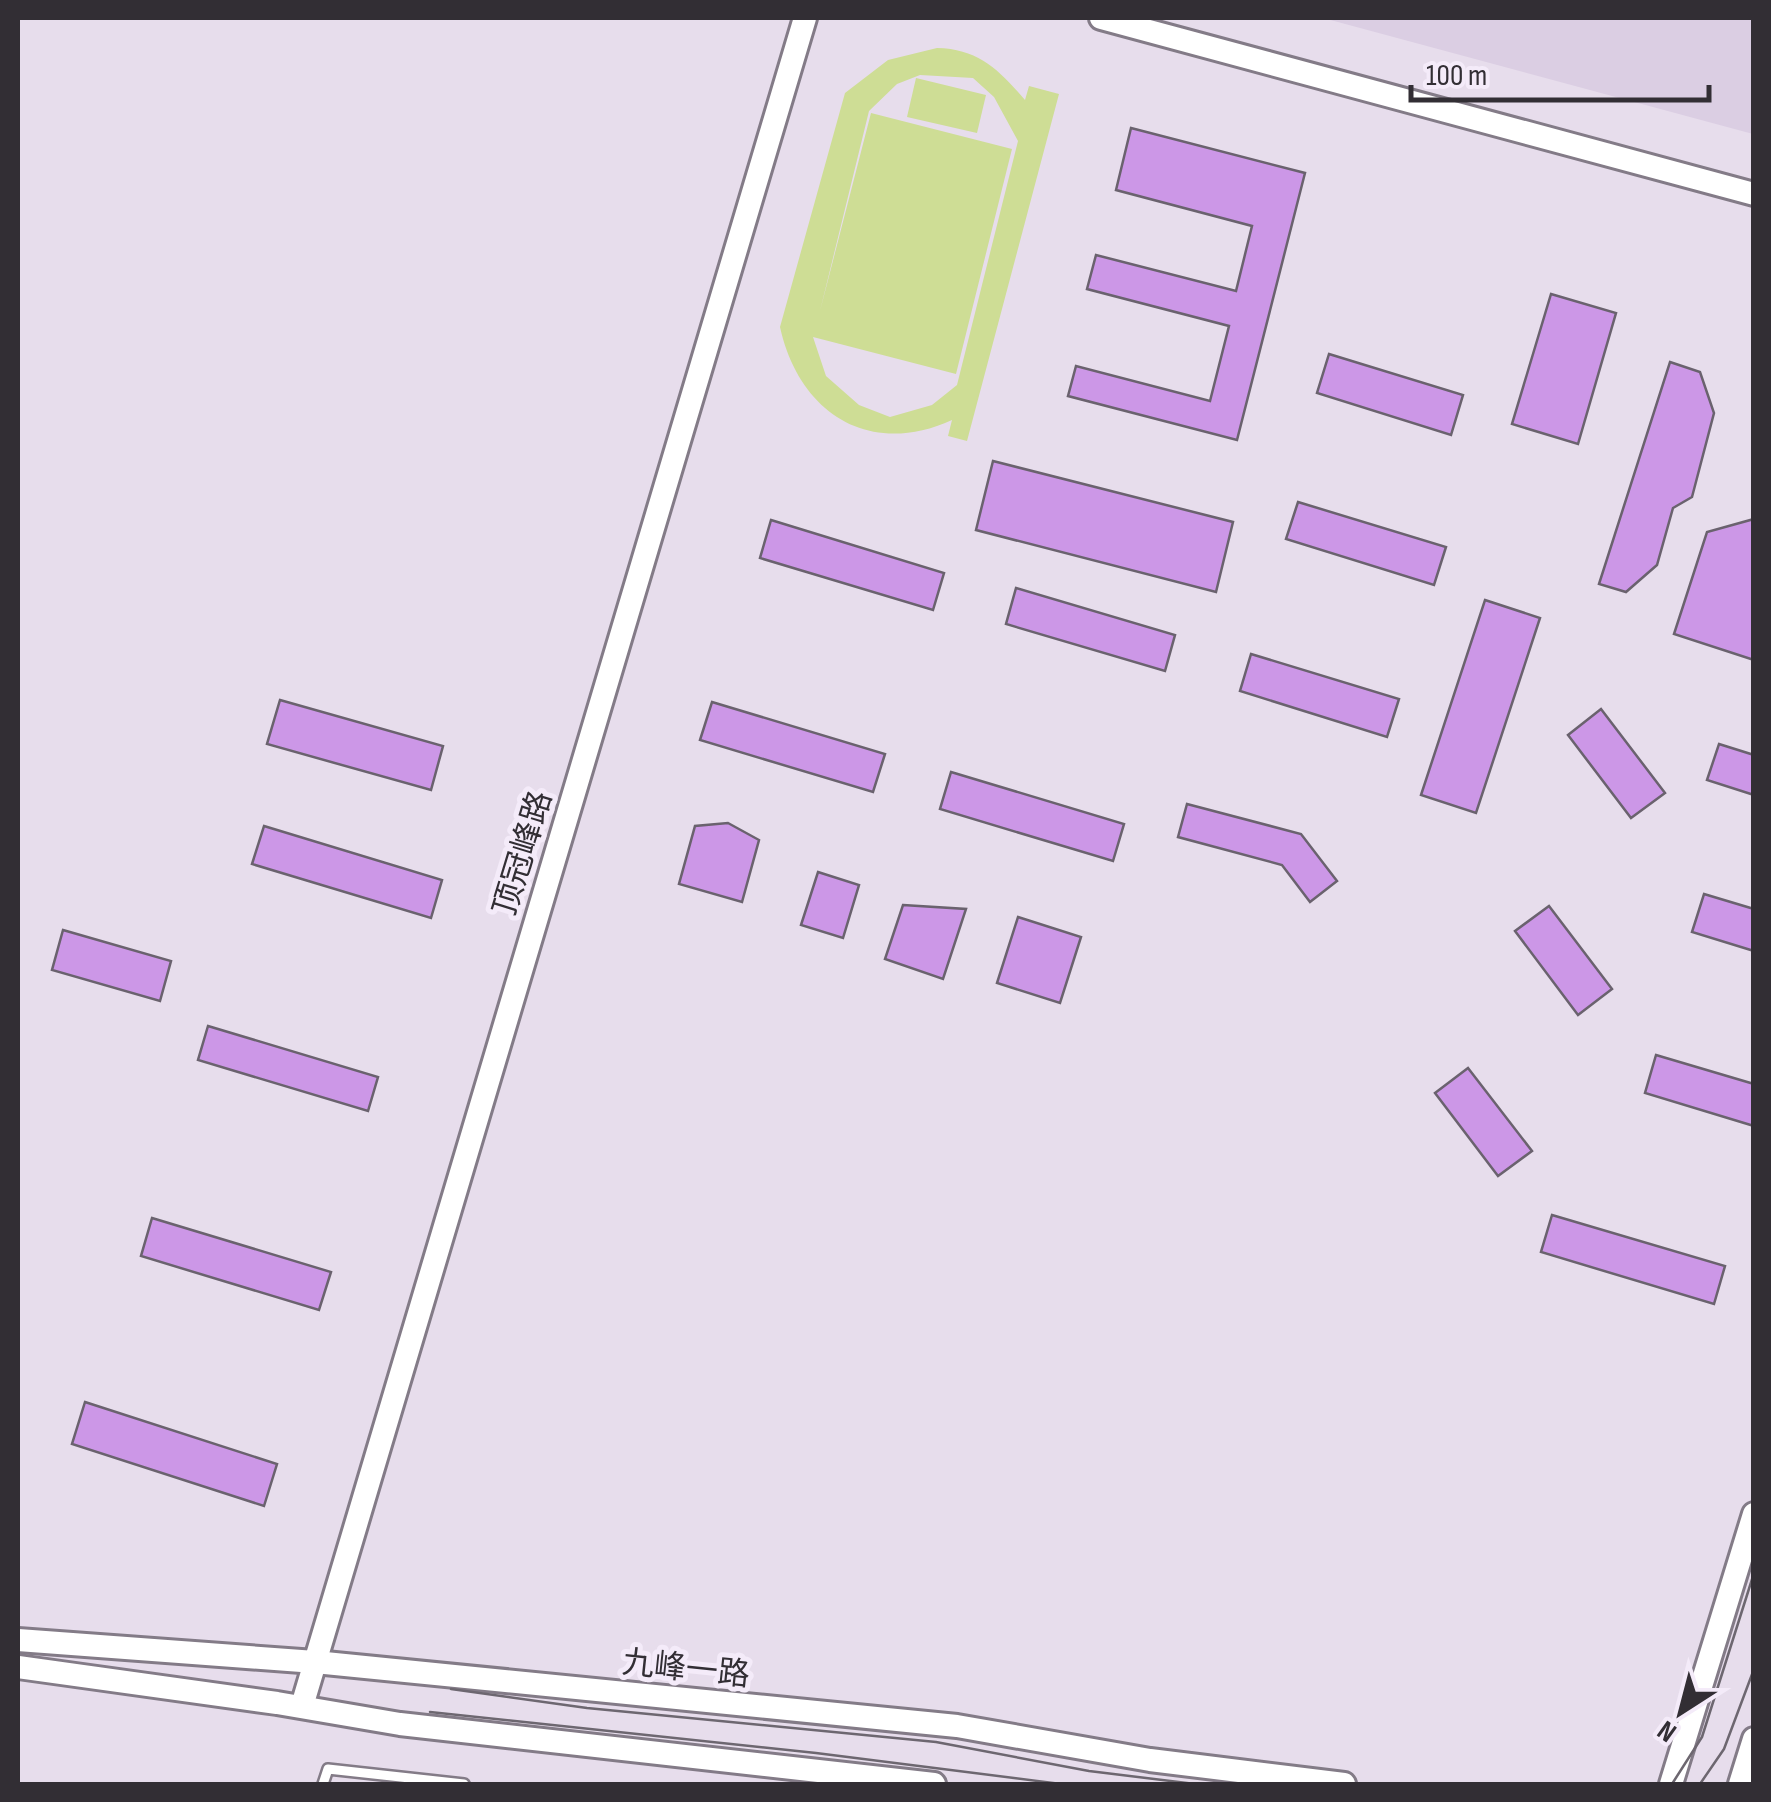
<svg xmlns="http://www.w3.org/2000/svg" width="1771" height="1802" viewBox="0 0 1771 1802" font-family="'Sofia Sans Condensed','Noto Sans SC',sans-serif">
	<style>
		.built { fill: #dbcee3 }
		.green { fill: #cedd95; fill-rule: evenodd }
		.building { fill: #cc97e7; stroke: #6a626e; stroke-width: 2.5 }
		.lines { fill: none; stroke-linecap: round; stroke-linejoin: round }
		.service-casing { stroke: #837b87; stroke-width: 14 }
		.tertiary-casing { stroke: #837b87; stroke-width: 28 }
		.service { stroke: #fff; stroke-width: 9 }
		.tertiary { stroke: #fff; stroke-width: 22 }
		.tram { stroke: #6d6770; stroke-width: 2.5 }
		.labels { text-anchor: middle; stroke-width: 10; stroke-linejoin: round; paint-order: stroke }
		.street-label { font-size: 32px; fill: #322e34; stroke: #f4ebf9 }
	</style>
	<rect width="100%" height="100%" fill="#e7ddec"/>
	<path class="built" d="M1323 18H1753V134Z"/>
	<g class="green">
		<path d="M937 48C979 49 999 70 1025 100L1029 86 1059 94 967 441 948 436 952 420C869 458 799 413 780 327L845 93 888 60ZM920 75 973 78 994 97 1018 141 957 385 932 405 890 417 859 405 826 376 813 337 956 374 1012 149 871 113 820 311 869 111 897 84Z"/>
		<path d="M916 78 986 95 977 133 907 117Z"/>
	</g>
	<g class="building">
		<path d="M1131 128 1305 173 1237 440 1068 396 1076 366 1210 401 1229 326 1087 289 1096 255 1236 291 1252 226 1116 190Z"/>
		<path d="M1551 294 1616 313 1578 444 1512 424Z"/>
		<path d="M1329 354 1463 395 1451 435 1317 393Z"/>
		<path d="M1670 362 1700 372 1714 413 1692 497 1673 508 1657 565 1626 592 1599 584Z"/>
		<path d="M993 461 1233 522 1216 592 976 530Z"/>
		<path d="M1298 502 1446 547 1434 585 1286 539Z"/>
		<path d="M1754 519V660L1674 634 1707 532Z"/>
		<path d="M771 520 944 573 933 610 760 558Z"/>
		<path d="M1016 588 1175 635 1165 671 1006 624Z"/>
		<path d="M1485 600 1540 618 1476 813 1421 795Z"/>
		<path d="M1251 654 1399 699 1387 737 1240 691Z"/>
		<path d="M280 700 443 746 431 790 267 744Z"/>
		<path d="M712 702 885 754 873 792 700 740Z"/>
		<path d="M1601 709 1665 793 1631 818 1568 735Z"/>
		<path d="M1719 744 1754 755V795L1707 780Z"/>
		<path d="M951 772 1124 824 1113 861 940 809Z"/>
		<path d="M1187 804 1301 834 1337 881 1310 902 1282 865 1178 837Z"/>
		<path d="M728 823 759 840 742 902 679 884 695 826Z"/>
		<path d="M264 826 442 880 431 918 252 864Z"/>
		<path d="M818 872 859 885 843 938 801 925Z"/>
		<path d="M1704 894 1754 909V951L1692 932Z"/>
		<path d="M903 905 966 909 943 979 885 959Z"/>
		<path d="M1549 906 1612 989 1578 1015 1515 931Z"/>
		<path d="M1018 917 1081 937 1060 1003 997 983Z"/>
		<path d="M63 930 171 961 160 1001 52 970Z"/>
		<path d="M208 1026 378 1077 368 1111 198 1060Z"/>
		<path d="M1656 1055 1754 1084V1126L1645 1093Z"/>
		<path d="M1468 1068 1532 1151 1498 1176 1435 1093Z"/>
		<path d="M1552 1215 1725 1266 1714 1304 1541 1252Z"/>
		<path d="M152 1218 331 1272 319 1310 141 1256Z"/>
		<path d="M85 1402 277 1464 264 1506 72 1444Z"/>
	</g>
	<g class="lines">
		<defs>
			<path id="service" d="M323 1784 328 1769 464 1784"/>
			<g id="tertiary">
				<path d="M1101 18 1754 194"/>
				<path d="M18 1640 315 1662 957 1726 1150 1760 1344 1784"/>
				<path d="M18 1667 277 1703 400 1724 934 1784"/>
				<path d="M302 1706 805 18"/>
				<path d="M1671 1784 1754 1514"/>
				<path d="M1740 1784 1754 1739"/>
			</g>
		</defs>
		<use href="#service" class="service-casing"/>
		<use href="#tertiary" class="tertiary-casing"/>
		<use href="#service" class="service"/>
		<use href="#tertiary" class="tertiary"/>
		<g class="tram">
			<path d="M451 1689 587 1708 936 1742 1089 1771 1195 1784"/>
			<path d="M430 1712 816 1753 1061 1784"/>
			<path d="M1672 1784 1702 1737 1754 1573"/>
			<path d="M1700 1784 1724 1749 1754 1669"/>
		</g>
	</g>
	<g class="labels">
		<g class="street-label">
			<text transform="translate(522 853) rotate(-73)" y="11">顶冠峰路</text>
			<text transform="translate(686 1668) rotate(6)" y="11">九峰一路</text>
		</g>
	</g>
	<rect width="1771" height="1802" fill="none" stroke="#322e34" stroke-width="40"/>
	<g transform="translate(1681 1712) rotate(216)" stroke="#f4ebf9" stroke-width="8" paint-order="stroke">
	<path d="M0-8L18 38L0 25L-18 38Z" fill="#322e34"/>
	<text y="-15" font-size="28" font-weight="bold" text-anchor="middle" fill="#322e34">N</text>
	</g>
	<path d="M1411 85v15h298v-15" fill="none" stroke="#322e34" stroke-width="5"/>
	<text x="1426" y="85" font-size="30" fill="#322e34" stroke="#f4ebf9" stroke-width="8" paint-order="stroke">100 m</text>
</svg>
